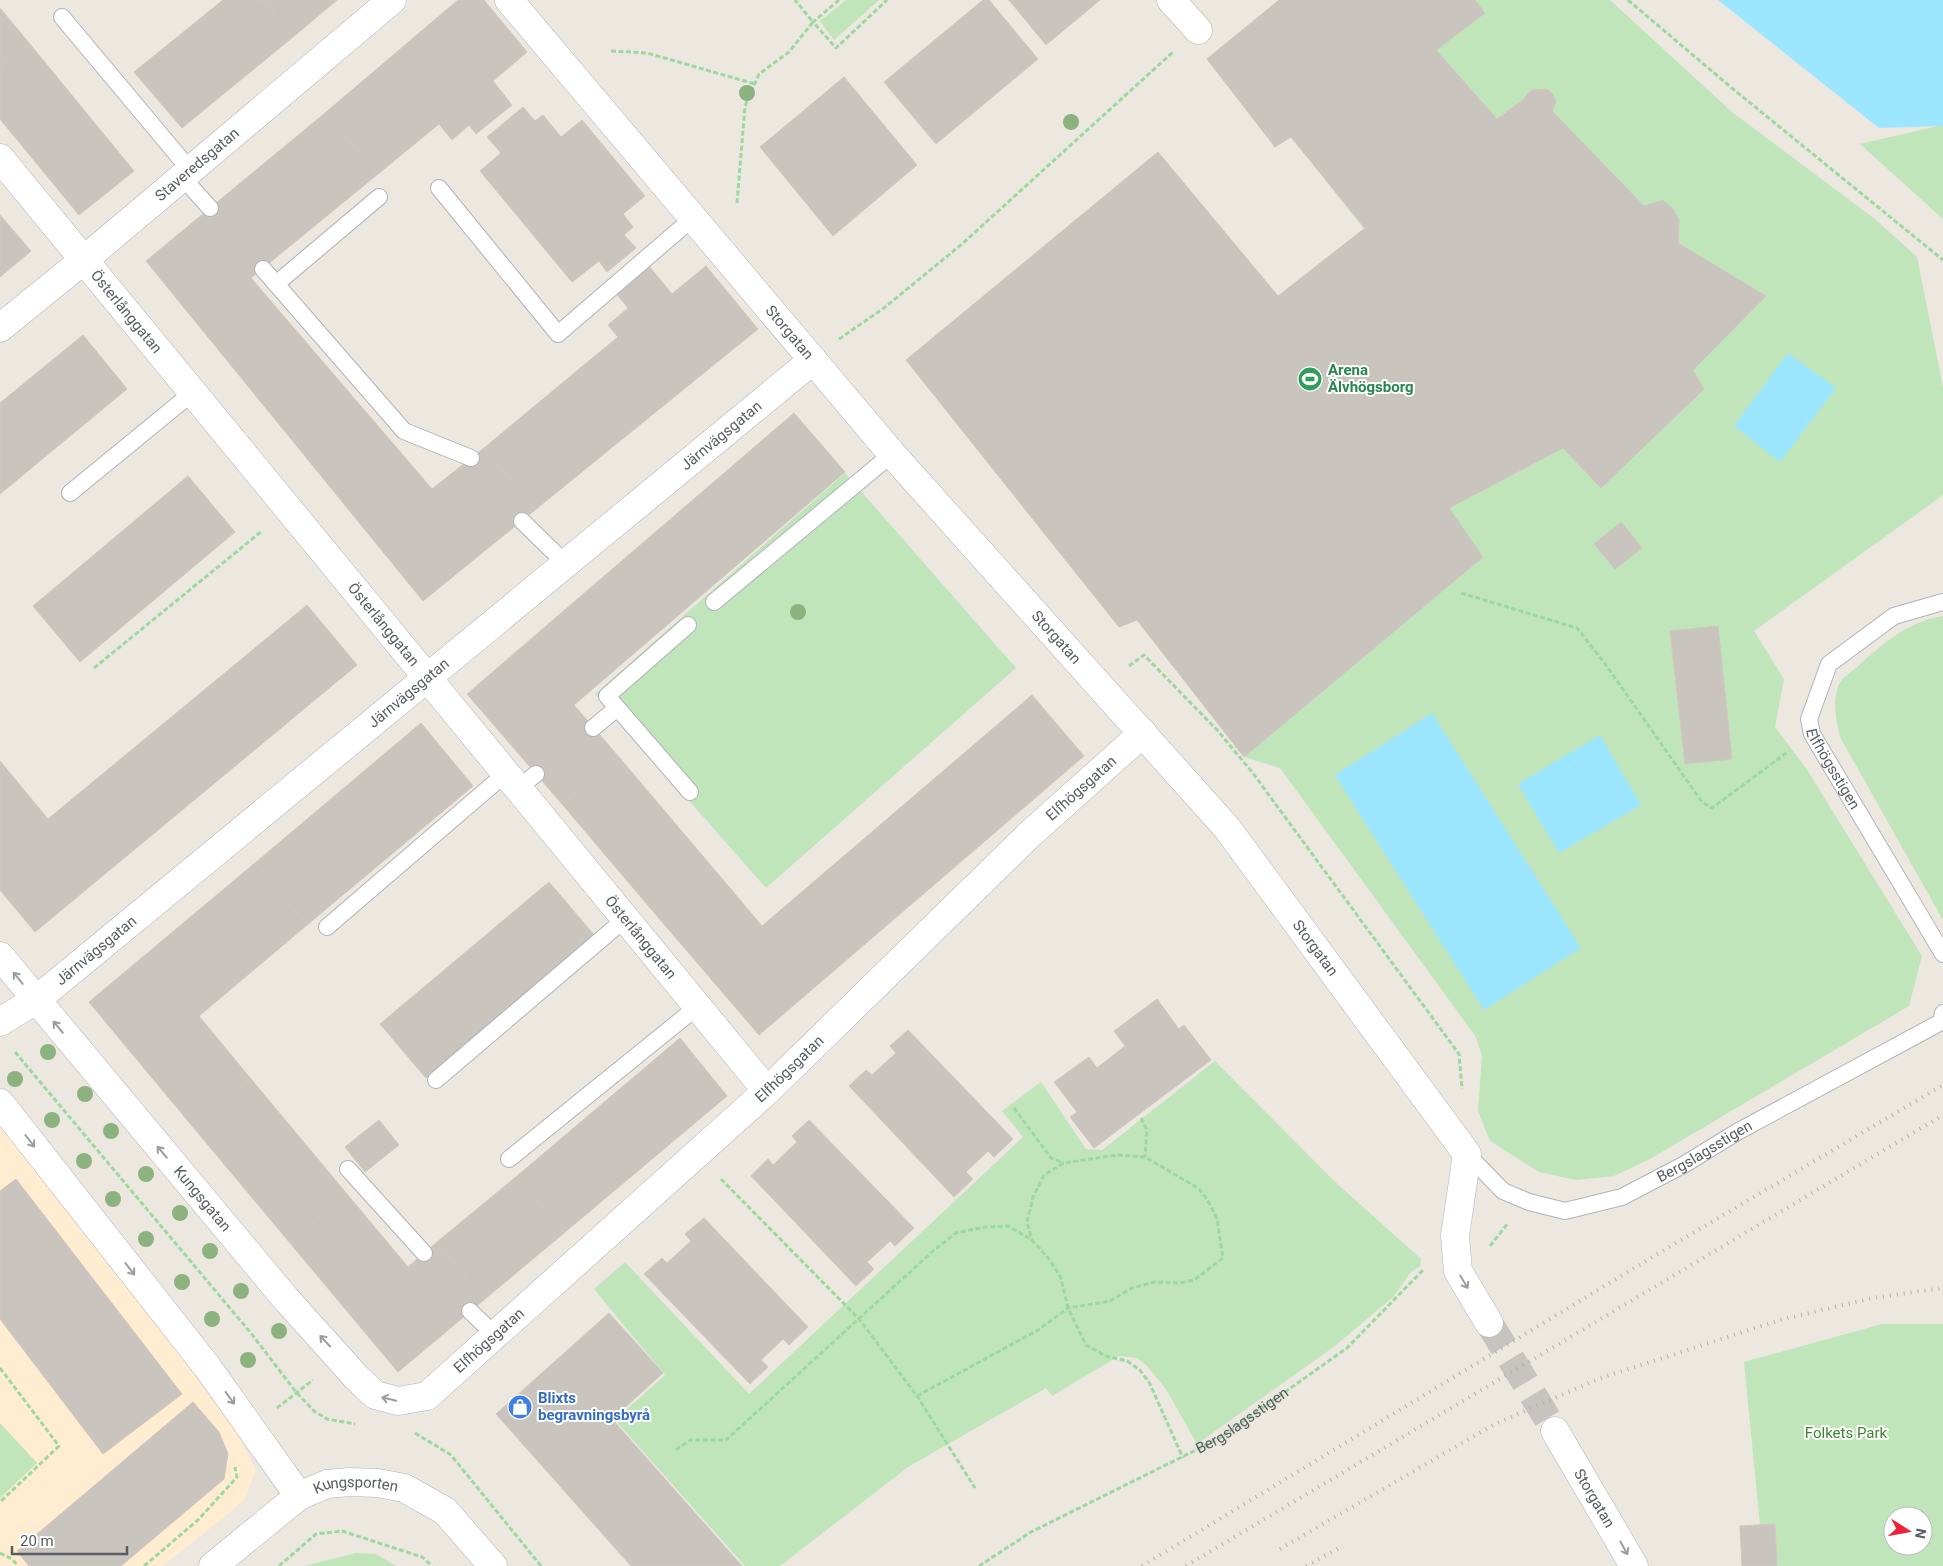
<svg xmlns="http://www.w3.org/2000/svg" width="1943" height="1566" viewBox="0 0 1943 1566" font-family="Roboto,sans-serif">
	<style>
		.commercial { fill: #ffecd1 }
		.green { fill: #c1e5ba; fill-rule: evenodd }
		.water { fill: #9ce6ff }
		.building { fill: #c9c4be; stroke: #d1c7bd }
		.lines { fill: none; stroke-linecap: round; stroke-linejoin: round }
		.minor-tunnel { stroke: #c7c4c0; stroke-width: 28; stroke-dasharray: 28 14; stroke-linecap: butt }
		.service-casing { stroke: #b0b4b8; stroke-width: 18 }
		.minor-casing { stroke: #b0b4b8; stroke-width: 29 }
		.tertiary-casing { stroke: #b0b4b8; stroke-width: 29 }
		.path { stroke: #9cd8a1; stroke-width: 3; stroke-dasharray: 5 2.5; stroke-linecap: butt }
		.service { stroke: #fff; stroke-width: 16 }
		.minor { stroke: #fff; stroke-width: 28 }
		.tertiary { stroke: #fff; stroke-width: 28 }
		.rail { stroke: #afb0b1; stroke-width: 4; stroke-dasharray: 1 6; stroke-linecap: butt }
		.tree { fill: #8cb27f }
		.oneway { stroke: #9b9ea0 }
		.labels { text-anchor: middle; stroke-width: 4; stroke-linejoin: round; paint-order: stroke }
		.street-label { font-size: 15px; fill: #585d61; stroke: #fff }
		.leisure-label { font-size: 15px; font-weight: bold; fill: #27864d; stroke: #fff; text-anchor: start }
		.shop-label { font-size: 15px; font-weight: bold; fill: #366cbe; stroke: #fff; text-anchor: start }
		.park-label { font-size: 15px; fill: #3d8631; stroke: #fff }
	</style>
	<rect width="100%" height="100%" fill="#ece7df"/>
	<path class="commercial" d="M0 1125 90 1231 228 1416 256 1470 244 1501 163 1566H0Z"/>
	<g class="green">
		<path d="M846 0H879L834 40 820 21Z"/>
		<path d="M1279 0H1610L1732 112 1875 219 1917 257 1943 387V495L1754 631 1784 679 1775 727 1806 768 1922 956 1909 1006 1650 1159 1614 1176 1576 1180 1539 1172 1490 1141 1478 1111 1482 1056 1476 1037 1280 768 1244 757 1137 620 1119 627 906 360 1158 152 1278 296 1364 229 1291 137 1275 147 1207 59Z"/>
		<path d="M1942 125 1943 126V219L1860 144Z"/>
		<path d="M845 473 1016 668 766 888 595 694Z"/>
		<path d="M1943 616V920L1840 737C1836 720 1832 701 1839 684 1842 678 1851 672 1856 668 1881 645 1908 621 1943 616Z"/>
		<path d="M1215 1061 1333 1180 1421 1259 1420 1266 1411 1272 1393 1297 1335 1346 1197 1444 1166 1389 1147 1366 1137 1358 1119 1356 1052 1396 1046 1388 908 1467 780 1566H745L615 1420 665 1375 594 1289 625 1262 749 1394 1023 1137 1002 1111 1041 1082 1086 1149 1102 1150Z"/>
		<path d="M1882 1324H1943V1566H1764L1744 1362ZM1893 1516H1923V1546H1893Z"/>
		<path d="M0 1423 37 1463 0 1498Z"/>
		<path d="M356 1553 376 1554 396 1566H304Z"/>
	</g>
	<g class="water">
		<path d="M1718 0H1943V126L1879 128Z"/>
		<path d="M1788 353 1836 388 1780 462 1734 426Z"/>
		<path d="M1432 713 1581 948 1484 1010 1335 775Z"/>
		<path d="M1600 735 1641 805 1559 853 1518 784Z"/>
	</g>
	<g class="building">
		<path d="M223 0H263L293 37 182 128 134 72Z"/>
		<path d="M263 0H337L293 37Z"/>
		<path d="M458 0H484L527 52 493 81 512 105 476 134 469 125 452 140 439 124 378 174 325 113Z"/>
		<path d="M983 0H989L1038 59 936 144 884 82Z"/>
		<path d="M1009 0H1100L1046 45Z"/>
		<path d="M1279 0H1475L1485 13 1436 50 1497 119 1523 100 1527 94 1533 90 1547 89 1553 94 1556 102 1552 111 1644 206 1663 200 1674 210 1679 221 1678 243 1766 296 1693 370 1704 389 1601 488 1563 448 1449 508 1483 557 1244 757 1137 620 1119 627 906 360 1158 152 1278 296 1365 228 1291 137 1275 147 1207 59Z"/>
		<path d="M0 8 29 43 0 67Z"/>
		<path d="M29 43 134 171 79 215 0 119V67Z"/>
		<path d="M844 77 917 165 833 236 760 147Z"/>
		<path d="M523 107 535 121 543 115 561 137 582 120 645 196 623 214 633 227 624 235 636 248 607 272 599 261 572 282 480 171 501 153 487 137Z"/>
		<path d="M325 113 378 174 251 278 432 489 484 448 535 510 423 601 146 261Z"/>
		<path d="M0 215 31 251 0 277Z"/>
		<path d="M648 265 672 294 706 266 758 329 631 432 578 370 618 337 608 325 628 308 615 292Z"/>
		<path d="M83 335 127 389 0 494V403Z"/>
		<path d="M578 370 631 432 535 510 484 448Z"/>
		<path d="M794 413 845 472 574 705 618 756 562 804 467 694Z"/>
		<path d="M188 476 235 532 80 662 33 606Z"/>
		<path d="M1621 522 1642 548 1615 569 1594 544Z"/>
		<path d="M307 605 357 665 35 932 0 890V761L48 819Z"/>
		<path d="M1718 626 1732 759 1685 764 1670 631Z"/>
		<path d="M1032 695 1084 756 759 1035 657 916 713 868 762 926Z"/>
		<path d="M421 723 473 786 307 925 255 863Z"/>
		<path d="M618 756 713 868 657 916 562 804Z"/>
		<path d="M255 863 307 925 199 1016 251 1079 193 1127 89 1002Z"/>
		<path d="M549 882 595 936 426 1078 380 1024Z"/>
		<path d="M1157 999 1179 1029 1184 1025 1211 1060 1094 1148 1070 1117 1077 1112 1054 1082 1089 1057 1097 1068 1125 1046 1114 1031Z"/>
		<path d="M908 1030 1013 1139 994 1157 988 1151 966 1172 973 1179 954 1197 849 1086 866 1070 872 1075 896 1053 890 1046Z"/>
		<path d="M680 1038 727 1096 564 1233 517 1176Z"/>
		<path d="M251 1079 347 1194 290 1243 193 1127Z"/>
		<path d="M379 1120 399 1145 365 1172 345 1147Z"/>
		<path d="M809 1120 914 1228 895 1246 890 1241 867 1262 874 1269 856 1286 751 1176 768 1159 773 1165 797 1142 792 1136Z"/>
		<path d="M517 1176 564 1233 485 1299 437 1242Z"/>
		<path d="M16 1179 182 1394 103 1454 0 1319V1191Z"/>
		<path d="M347 1194 408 1267 437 1242 485 1299 398 1372 290 1243Z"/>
		<path d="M704 1218 808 1327 789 1345 783 1339 761 1360 768 1367 750 1384 644 1274 662 1258 667 1263 691 1241 685 1234Z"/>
		<path d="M609 1313 663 1373 612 1419 742 1566H631L496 1414Z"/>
		<path d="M193 1402 219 1432 228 1454 224 1479 121 1566H29L17 1551Z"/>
		<path d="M1775 1524 1777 1566H1742L1740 1526Z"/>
	</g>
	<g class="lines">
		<path class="minor-tunnel" d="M1489 1323 1555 1431"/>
		<defs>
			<g id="service">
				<path d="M62 17 190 170"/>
				<path d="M182 177 210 208"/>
				<path d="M439 188 558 334 694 217"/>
				<path d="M263 269 404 431 471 458"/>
				<path d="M276 284 379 197"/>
				<path d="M70 493 192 393"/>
				<path d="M522 521 565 563"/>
				<path d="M714 602 892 454"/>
				<path id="s2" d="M1943 602 1894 616 1829 664 1809 719 1812 734 1943 954"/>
				<path d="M688 625 607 696 690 792"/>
				<path d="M593 728 617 708"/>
				<path d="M517 789 536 774"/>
				<path d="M327 927 505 774"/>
				<path d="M436 1080 625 919"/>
				<path id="s3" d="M1467 1154 1503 1191 1529 1202 1565 1211 1622 1197 1685 1164 1737 1132 1941 1022 1943 1013"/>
				<path d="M509 1159 697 1007"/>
				<path d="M348 1169 424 1253"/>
				<path d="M470 1311 495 1335"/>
			</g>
			<g id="minor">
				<path id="s4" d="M509 0 892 454 1227 828 1467 1154 1455 1236 1458 1271 1489 1323"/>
				<path d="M1171 0 1198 30"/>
				<path id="s5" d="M0 158 767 1091"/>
				<path id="s6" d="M0 328 85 259 392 0"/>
				<path id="s7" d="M0 956 286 1299 357 1378 375 1395 398 1401 427 1396 767 1091 1030 834 1143 733"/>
				<path id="s8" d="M0 1022 36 1000 813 360"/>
				<path d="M0 1103 208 1368 299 1496"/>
				<path id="s9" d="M1555 1431 1634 1566"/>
			</g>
			<g id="tertiary">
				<path id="s10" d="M213 1566 299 1496 327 1484 349 1482 378 1483 404 1488 445 1511 493 1566"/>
			</g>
		</defs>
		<use href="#service" class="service-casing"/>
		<use href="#minor" class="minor-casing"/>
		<use href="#tertiary" class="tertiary-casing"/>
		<g class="path">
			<path d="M839 0 813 22 836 48 887 0"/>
			<path d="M1628 0 1733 89 1943 260"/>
			<path d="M611 51 647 53 755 84"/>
			<path d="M737 203 745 106 759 74 789 52 813 22 795 0"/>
			<path d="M839 339 884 308 962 244 1173 52"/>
			<path d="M1461 593 1577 628 1606 665 1702 802 1712 808 1789 751"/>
			<path d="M1129 666 1144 655 1218 731 1252 772 1459 1054 1462 1089"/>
			<path d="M94 668 262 531"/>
			<path d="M15 1052 250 1332 296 1392 314 1411 327 1419 355 1424"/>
			<path d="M1014 1108 1051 1158 1064 1163"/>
			<path d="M1141 1118 1147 1130 1145 1157"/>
			<path d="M721 1179 859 1319 917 1396 975 1488"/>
			<path d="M1490 1246 1508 1223"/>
			<path d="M0 1368 59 1446 0 1502"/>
			<path d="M917 1396 1038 1330 1068 1308 1110 1301 1132 1288 1155 1282 1179 1283 1194 1280 1223 1258 1217 1219 1207 1199 1198 1188 1145 1157 1117 1155 1064 1163 1044 1175 1033 1197 1027 1223 1032 1240"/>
			<path d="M277 1408 313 1380"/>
			<path d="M415 1433 451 1455 541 1566"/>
			<path d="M676 1450 690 1440H726L933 1251 956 1233 985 1227 1008 1226 1032 1240 1050 1260 1061 1278 1068 1308 1086 1345 1106 1356 1127 1361 1139 1369 1149 1382 1183 1458"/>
			<path d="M0 1553 12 1559 18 1566"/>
			<path d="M144 1566 198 1520 237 1477 235 1467"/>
			<path d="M279 1566 316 1534 342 1531 422 1557 432 1566"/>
			<path id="s1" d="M979 1566 1031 1532 1220 1438 1347 1348 1424 1269"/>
		</g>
		<use href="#service" class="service"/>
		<use href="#minor" class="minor"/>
		<use href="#tertiary" class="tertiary"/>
		<g class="rail">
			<path d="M1280 1549 1493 1425 1598 1379 1780 1320 1873 1298 1943 1288"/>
			<path d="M1142 1566 1654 1256 1943 1085"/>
			<path d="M1186 1566 1943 1115"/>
			<path d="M1306 1566 1343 1546"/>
		</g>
	</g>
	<g class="tree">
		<circle cx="747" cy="93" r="8"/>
		<circle cx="1071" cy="122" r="8"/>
		<circle cx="798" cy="612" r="8"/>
		<circle cx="48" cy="1052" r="8"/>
		<circle cx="15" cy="1079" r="8"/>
		<circle cx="85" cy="1094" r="8"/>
		<circle cx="52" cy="1120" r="8"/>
		<circle cx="111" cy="1131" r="8"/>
		<circle cx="84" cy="1161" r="8"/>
		<circle cx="146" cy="1174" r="8"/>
		<circle cx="113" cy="1199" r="8"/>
		<circle cx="180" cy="1213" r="8"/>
		<circle cx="146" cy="1239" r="8"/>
		<circle cx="210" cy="1251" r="8"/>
		<circle cx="182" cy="1282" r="8"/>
		<circle cx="241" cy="1291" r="8"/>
		<circle cx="212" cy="1319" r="8"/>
		<circle cx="279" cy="1331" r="8"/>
		<circle cx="248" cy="1360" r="8"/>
	</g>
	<defs><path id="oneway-shaft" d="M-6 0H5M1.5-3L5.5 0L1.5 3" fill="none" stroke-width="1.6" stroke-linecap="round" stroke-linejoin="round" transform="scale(1.25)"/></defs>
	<g class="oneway">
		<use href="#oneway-shaft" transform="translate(18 978) rotate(-129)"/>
		<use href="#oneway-shaft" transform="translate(58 1027) rotate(-130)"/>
		<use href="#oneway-shaft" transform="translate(30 1141) rotate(52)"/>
		<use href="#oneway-shaft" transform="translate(162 1152) rotate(-130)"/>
		<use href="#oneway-shaft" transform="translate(130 1269) rotate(52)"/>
		<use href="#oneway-shaft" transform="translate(1464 1282) rotate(59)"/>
		<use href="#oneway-shaft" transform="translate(325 1341) rotate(-133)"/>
		<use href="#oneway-shaft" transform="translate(230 1398) rotate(54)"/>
		<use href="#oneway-shaft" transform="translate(389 1399) rotate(-166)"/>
		<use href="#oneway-shaft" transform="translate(1624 1548) rotate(61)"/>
	</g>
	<defs>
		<symbol id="stadium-disc" viewBox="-11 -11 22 22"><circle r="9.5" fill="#2e9e5b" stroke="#fff"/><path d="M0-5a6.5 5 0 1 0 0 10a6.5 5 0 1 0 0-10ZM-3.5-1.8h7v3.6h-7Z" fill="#fff"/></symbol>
		<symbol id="shop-disc" viewBox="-11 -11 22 22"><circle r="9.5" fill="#3f7fe0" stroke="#fff"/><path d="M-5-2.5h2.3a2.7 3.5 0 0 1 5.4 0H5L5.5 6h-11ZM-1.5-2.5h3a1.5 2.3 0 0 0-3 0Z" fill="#fff"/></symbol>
	</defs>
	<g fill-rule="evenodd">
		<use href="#stadium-disc" x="1296" y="365" width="28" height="28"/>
		<use href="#shop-disc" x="506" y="1393" width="28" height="28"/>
	</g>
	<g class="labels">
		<g class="street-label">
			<text dy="5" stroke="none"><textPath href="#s6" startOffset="256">Staveredsgatan</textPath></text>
			<text dy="5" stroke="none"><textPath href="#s5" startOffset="199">Österlånggatan</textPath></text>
			<text dy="5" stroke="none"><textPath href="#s4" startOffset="435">Storgatan</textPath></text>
			<text dy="5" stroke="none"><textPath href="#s8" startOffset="930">Järnvägsgatan</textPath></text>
			<text dy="5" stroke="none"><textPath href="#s5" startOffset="604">Österlånggatan</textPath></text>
			<text dy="5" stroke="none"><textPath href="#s4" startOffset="840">Storgatan</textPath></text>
			<text dy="5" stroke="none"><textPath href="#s8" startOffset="525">Järnvägsgatan</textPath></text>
			<text dy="5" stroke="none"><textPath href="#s2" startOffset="246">Elfhögsstigen</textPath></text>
			<text dy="5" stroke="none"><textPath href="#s7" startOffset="1524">Elfhögsgatan</textPath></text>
			<text dy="5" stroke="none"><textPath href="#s5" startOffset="1009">Österlånggatan</textPath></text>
			<text dy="5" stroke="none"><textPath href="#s4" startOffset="1245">Storgatan</textPath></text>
			<text dy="5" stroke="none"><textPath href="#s8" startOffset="120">Järnvägsgatan</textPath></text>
			<text dy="5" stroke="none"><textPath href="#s7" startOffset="1119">Elfhögsgatan</textPath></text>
			<text dy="5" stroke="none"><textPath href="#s3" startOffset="270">Bergslagsstigen</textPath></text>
			<text dy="5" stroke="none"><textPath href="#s7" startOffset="316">Kungsgatan</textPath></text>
			<text dy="5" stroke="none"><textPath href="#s7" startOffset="714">Elfhögsgatan</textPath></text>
			<text dy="5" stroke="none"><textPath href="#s1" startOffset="301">Bergslagsstigen</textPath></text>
			<text dy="5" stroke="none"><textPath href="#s10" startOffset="170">Kungsporten</textPath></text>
			<text dy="5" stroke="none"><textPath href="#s9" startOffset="78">Storgatan</textPath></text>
		</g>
		<g class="leisure-label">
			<text x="1328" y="375">Arena<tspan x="1328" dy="17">Älvhögsborg</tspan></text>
		</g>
		<g class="shop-label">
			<text x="538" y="1403">Blixts<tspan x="538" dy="17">begravningsbyrå</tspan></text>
		</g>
		<g class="park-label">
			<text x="1846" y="1438">Folkets Park</text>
		</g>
	</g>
	<g transform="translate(1908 1531) rotate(101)"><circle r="24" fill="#ffffff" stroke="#bcbec0"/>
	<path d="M0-4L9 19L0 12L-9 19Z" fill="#ef2237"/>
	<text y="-8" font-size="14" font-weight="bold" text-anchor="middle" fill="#585d61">N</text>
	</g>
	<path d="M12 1546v8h115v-8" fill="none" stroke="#585d61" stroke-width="2.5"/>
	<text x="20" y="1546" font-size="15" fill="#585d61" stroke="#ffffff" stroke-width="4" paint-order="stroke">20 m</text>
</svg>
